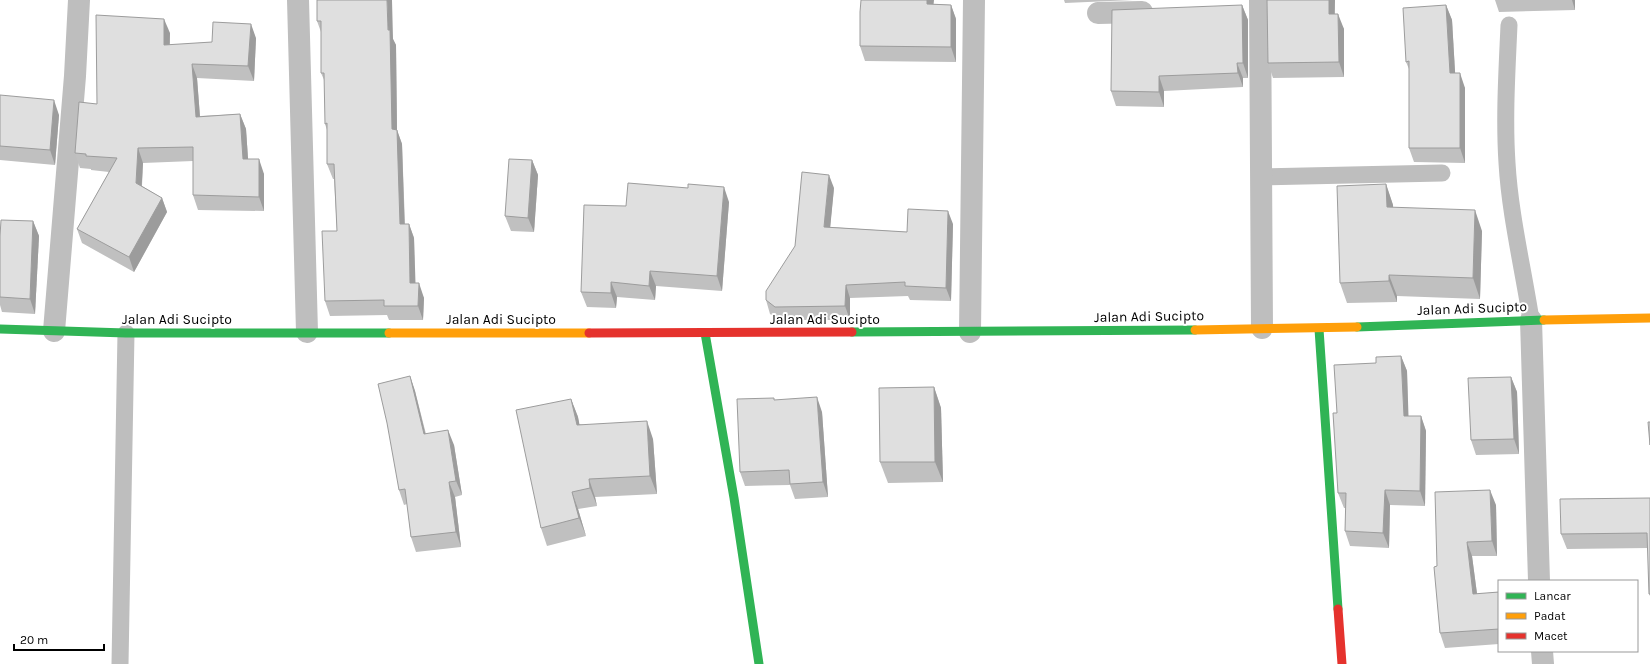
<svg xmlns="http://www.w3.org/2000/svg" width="1650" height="664" viewBox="0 0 1650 664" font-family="Karla,sans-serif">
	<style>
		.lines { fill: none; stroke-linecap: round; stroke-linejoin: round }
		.lane { stroke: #bebebe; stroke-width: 17 }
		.street { stroke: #bebebe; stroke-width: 22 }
		.fast { stroke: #30b455; stroke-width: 9 }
		.slow { stroke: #ff9f0a; stroke-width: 9 }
		.jam { stroke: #e5322d; stroke-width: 9 }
		.wall { fill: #c0c0c0 }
		.shaded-wall { fill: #9c9c9c }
		.building { fill: #dfdfdf; stroke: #9c9c9c }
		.labels { text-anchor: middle; stroke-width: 4; stroke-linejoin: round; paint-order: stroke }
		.street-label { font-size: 14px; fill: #000; stroke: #fff }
	</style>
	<rect width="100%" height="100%" fill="#fff"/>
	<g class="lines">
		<g class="lane">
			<path d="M1509 25C1507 71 1504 117 1507 163 1510 215 1523 268 1531 320"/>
			<path d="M1261 177 1442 173"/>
			<path d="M120 664 126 333"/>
		</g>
		<g class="street">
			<path d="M298 0 307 332"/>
			<path d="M1260 0 1262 328"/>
			<path d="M1098 13 1142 12"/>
			<path d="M1531 320 1539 581"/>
			<path d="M54 331 75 76 79 0"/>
			<path d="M970 332 974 0"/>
			<path d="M1542 651 1543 664"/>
		</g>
		<g class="fast">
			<path d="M1357 327 1544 320"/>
			<path d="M0 329 126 333H389"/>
			<path d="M1319 329 1338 609"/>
			<path d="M852 332 1195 330"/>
			<path d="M705 333 734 498 759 664"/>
		</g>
		<g class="slow">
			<path d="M1544 320 1650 318"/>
			<path d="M1195 330 1357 327"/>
			<path d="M389 333H589"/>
		</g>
		<g class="jam">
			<path d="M589 333 852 332"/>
			<path d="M1338 609 1342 664"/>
		</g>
	</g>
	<g class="wall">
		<path d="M317 0 393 39 396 45 397 130 402 144 405 224H409L414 238 415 283 424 298 423 320H389L387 315 330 316 325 301 337 231 334 179H333L327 164V130L325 124V82L321 73V32L317 21Z"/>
		<path d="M1064 0H1133L1065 3Z"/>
		<path d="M1267 0H1335V14L1344 29V77L1273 78 1268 63Z"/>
		<path d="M1495 0H1575V10L1499 12Z"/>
		<path d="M933 4 951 5 956 19V62L865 61 860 46Z"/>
		<path d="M1242 5 1248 20V78H1243V87L1164 91V107L1116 106 1111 91Z"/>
		<path d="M1446 5 1452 20 1455 73 1465 88V163L1414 162 1409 148V69L1406 62Z"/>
		<path d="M170 33V45L212 42 256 38 254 81 197 78 200 116 240 114 246 129 248 159 264 174V211L198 210 193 195V161L143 163 142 186 162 198 167 212 134 272 82 243 77 229 109 172 91 170V169L80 168 75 153 97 104Z"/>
		<path d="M0 95 59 115 55 165 0 160Z"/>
		<path d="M532 160 538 175 534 232 511 231 505 216Z"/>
		<path d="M1386 184 1393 205V208L1482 231 1480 299 1397 296V302L1347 303 1340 283Z"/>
		<path d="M834 188 830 227 907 232 953 224 951 301 910 300 908 296 850 298V320H780L770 314 766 300Z"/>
		<path d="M729 202 722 291 656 286 655 300 617 297 616 308 587 307 581 292 626 206Z"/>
		<path d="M33 221 39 236 35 314 2 312 0 305V236Z"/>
		<path d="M1401 356 1407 371 1408 416H1421L1426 431 1425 506 1390 505 1389 548 1350 546 1345 531 1346 508H1344L1338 493 1376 363Z"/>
		<path d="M410 376 415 391 426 434 454 445 462 495 455 497 461 547 416 552 411 537 407 504 404 505 399 490Z"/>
		<path d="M1511 377 1517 392 1519 454 1476 455 1471 440Z"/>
		<path d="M934 387 941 408 943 482 888 483 880 462Z"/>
		<path d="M571 399 578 417 579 424 653 439 657 494 595 497 597 506 578 509 586 536 547 546 541 528Z"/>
		<path d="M775 400 822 412 828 497 795 499 790 485 745 486 740 472Z"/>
		<path d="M1650 498V596L1649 594 1648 548 1567 549 1561 534Z"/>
		<path d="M1496 505 1497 556H1472L1477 594 1499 592V644L1445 648 1440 633 1437 566Z"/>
	</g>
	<g class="shaded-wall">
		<path d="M387 0H392L393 39 396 45 397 130 402 144 405 238 400 224 392 129Z"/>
		<path d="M927 0H934L932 19 927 4Z"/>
		<path d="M1329 0H1335L1334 29 1329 14Z"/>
		<path d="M1572 0H1575V10Z"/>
		<path d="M951 5 956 19V62L951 47Z"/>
		<path d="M1242 5 1248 20V78L1243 63Z"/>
		<path d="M1446 5 1452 20 1456 88 1450 73Z"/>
		<path d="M1338 14 1344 29V77L1339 62Z"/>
		<path d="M164 19 170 33 169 60 164 45Z"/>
		<path d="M251 24 256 38 254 81 248 66Z"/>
		<path d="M1237 63 1243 78V87L1238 73Z"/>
		<path d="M192 64 197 78 201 131 196 117Z"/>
		<path d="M1460 73 1465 88V163L1460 148Z"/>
		<path d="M1159 76 1164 91V107L1159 92Z"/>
		<path d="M54 100 59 115 55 165 50 150Z"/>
		<path d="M240 114 246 129 249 173 243 159Z"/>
		<path d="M138 148 143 163 141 197 136 183Z"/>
		<path d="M259 159 264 174V211L259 197Z"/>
		<path d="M532 160 538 175 534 232 528 218Z"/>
		<path d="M829 175 834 188 829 240 824 227Z"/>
		<path d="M1386 184 1393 205 1394 228 1387 207Z"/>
		<path d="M724 187 729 202 722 291 717 276Z"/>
		<path d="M162 198 167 212 134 272 129 257Z"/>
		<path d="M1475 210 1482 231 1480 299 1473 278Z"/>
		<path d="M948 211 953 224 951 301 946 288Z"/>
		<path d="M33 221 39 236 35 314 30 299Z"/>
		<path d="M409 224 414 238 416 298 410 283Z"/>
		<path d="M650 271 656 286 655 300 649 286Z"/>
		<path d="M1389 275 1397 296V302L1389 281Z"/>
		<path d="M611 282 617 297 616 308 611 293Z"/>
		<path d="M419 283 424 298 423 320 418 306Z"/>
		<path d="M846 285 850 298V320L845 306Z"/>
		<path d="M1401 356 1407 371 1409 431 1404 416Z"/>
		<path d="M410 376 415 391 429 449 424 434Z"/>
		<path d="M1511 377 1517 392 1519 454 1514 439Z"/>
		<path d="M934 387 941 408 943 482 935 462Z"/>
		<path d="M817 397 822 412 828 497 823 482Z"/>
		<path d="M571 399 578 417 583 442 577 425Z"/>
		<path d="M1421 416 1426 431 1425 506 1420 491Z"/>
		<path d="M647 421 653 439 657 494 650 476Z"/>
		<path d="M448 430 454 445 462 495 456 481Z"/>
		<path d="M589 479 595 497 597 506 590 488Z"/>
		<path d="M449 482 455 497 461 547 456 532Z"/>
		<path d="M1385 490 1390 505 1389 548 1383 533Z"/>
		<path d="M1490 490 1496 505 1497 556 1492 541Z"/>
		<path d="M572 492 578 509 586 536 579 518Z"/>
		<path d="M1467 542 1472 556 1479 609 1473 594Z"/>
	</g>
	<g class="building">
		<path d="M317 0H387L388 30H390L392 129 397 130 400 224H409L410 283H419L418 306H384V300L325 301 322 231H337L334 164H327V123L325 124 324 73H321V21H317Z"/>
		<path d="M861 0H927V4L951 5V47L860 46V12Z"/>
		<path d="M1267 0H1329V14H1338L1339 62 1268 63Z"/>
		<path d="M1242 5 1243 63H1237L1238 73 1159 76V92L1111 91 1112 10Z"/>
		<path d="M1446 5 1450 73H1460V148H1409V61L1406 62 1403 8Z"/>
		<path d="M96 15 164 19V45L212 42 213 22 251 24 248 66 192 64 196 117 240 114 243 159H259V197L193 195V147L138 148 136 183 162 198 129 257 77 229 117 158 86 156V154L75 153 79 102 97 104Z"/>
		<path d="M0 95 54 100 50 150 0 146Z"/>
		<path d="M509 159 532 160 528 218 505 216Z"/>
		<path d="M802 172 829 175 824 227 907 232 908 209 948 211 946 288 905 286V282L846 285 845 306 775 307 766 300V291L795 246Z"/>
		<path d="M628 183 688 188V184L724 187 717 276 650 271 649 286 611 282V293L581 292 584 205 626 206Z"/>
		<path d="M1386 184 1387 207 1475 210 1473 278 1389 275V281L1340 283 1337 186Z"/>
		<path d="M1 220 33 221 30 299 0 297V236Z"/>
		<path d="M1401 356 1404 416H1421L1420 491 1385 490 1383 533 1345 531 1346 493H1338L1333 413H1337L1334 365 1376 363V357Z"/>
		<path d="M410 376 424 434 448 430 456 481 449 482 456 532 411 537 405 489 399 490 387 423 378 384Z"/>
		<path d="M1511 377 1514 439 1471 440 1468 378Z"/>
		<path d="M934 387 935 462H880L879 388Z"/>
		<path d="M817 397 823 482 790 484 789 470 740 472 737 399 774 398V400Z"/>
		<path d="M571 399 577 425 647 421 650 476 589 479 590 488 572 492 579 518 541 528 516 410Z"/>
		<path d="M1648 422H1650V445Z"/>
		<path d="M1490 490 1492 541 1467 542 1473 594 1499 592V629L1440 633 1434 567 1437 566 1435 492Z"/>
		<path d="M1650 498V594H1649L1647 533 1561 534 1560 499Z"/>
	</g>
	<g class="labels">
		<g class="street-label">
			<text transform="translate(1472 308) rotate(-2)" y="5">Jalan Adi Sucipto</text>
			<text transform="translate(1149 316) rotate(-1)" y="5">Jalan Adi Sucipto</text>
			<text x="177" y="324">Jalan Adi Sucipto</text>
			<text x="501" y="324">Jalan Adi Sucipto</text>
			<text x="825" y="324">Jalan Adi Sucipto</text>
		</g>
	</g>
	<rect x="1498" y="580" width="140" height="72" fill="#ffffff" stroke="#999999"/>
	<rect x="1506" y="593" width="20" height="6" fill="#30b455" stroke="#999999"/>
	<text x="1534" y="600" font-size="12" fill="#000000">Lancar</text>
	<rect x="1506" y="613" width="20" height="6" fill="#ff9f0a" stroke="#999999"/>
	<text x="1534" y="620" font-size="12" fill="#000000">Padat</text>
	<rect x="1506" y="633" width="20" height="6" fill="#e5322d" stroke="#999999"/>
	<text x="1534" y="640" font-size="12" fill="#000000">Macet</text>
	<path d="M14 644v6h90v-6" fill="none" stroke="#000000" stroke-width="2"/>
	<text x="20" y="644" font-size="12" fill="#000000" stroke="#ffffff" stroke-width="3" paint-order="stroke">20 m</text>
</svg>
